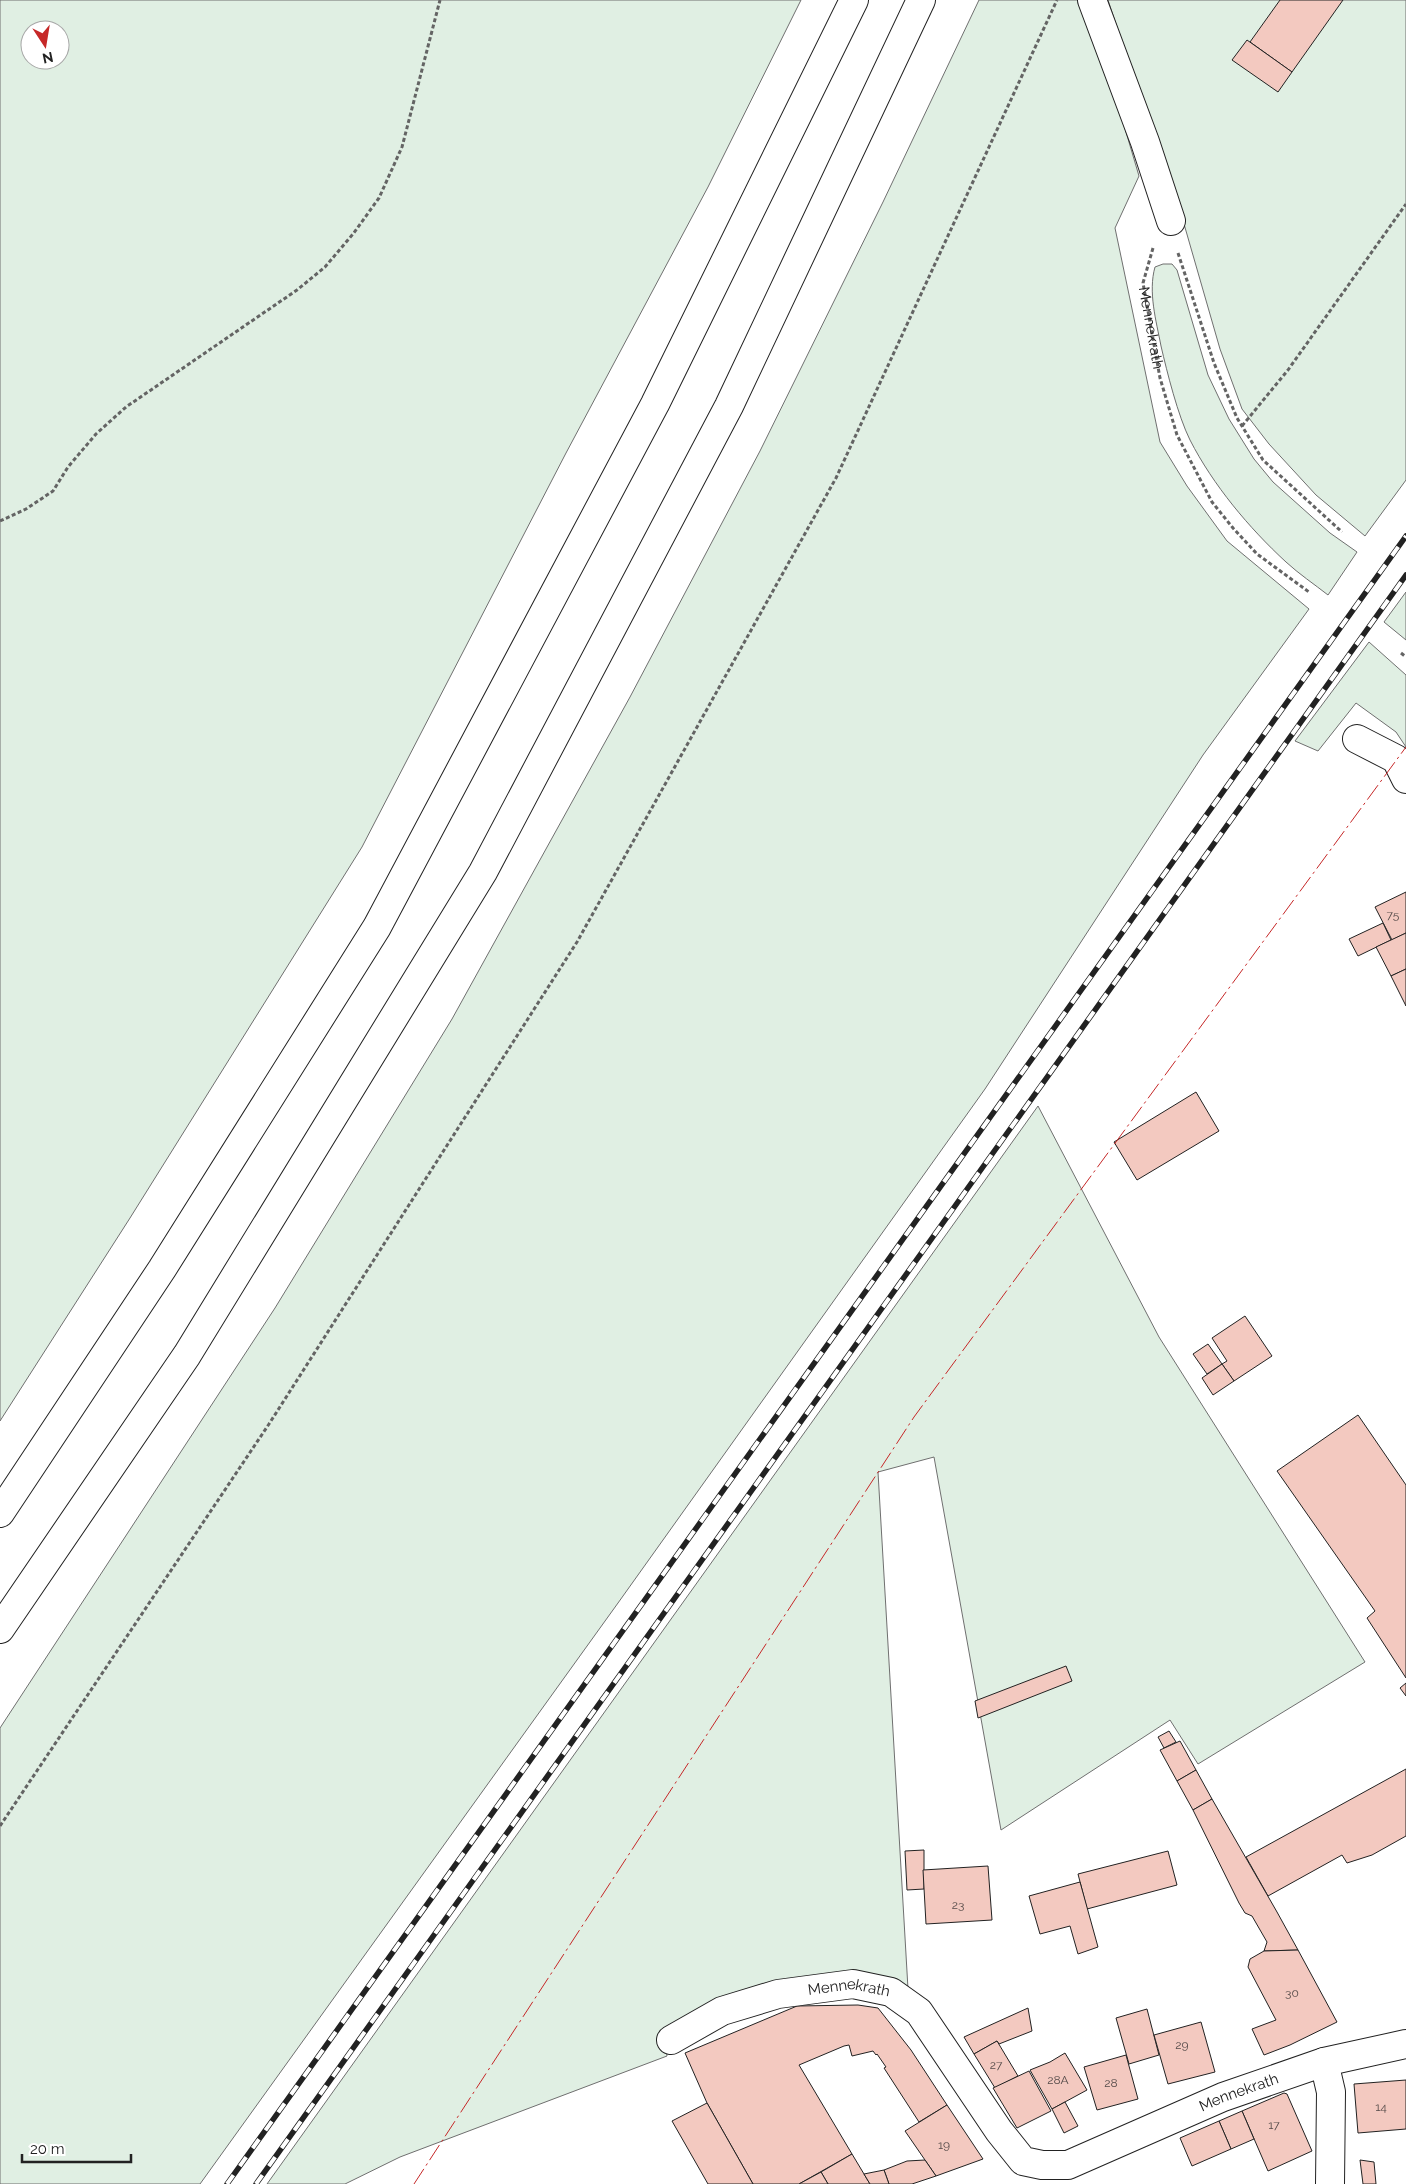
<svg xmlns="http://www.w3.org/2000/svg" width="1406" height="2184" viewBox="0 0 1406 2184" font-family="Raleway,sans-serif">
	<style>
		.green { fill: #e0efe3; stroke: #6f6f6f; fill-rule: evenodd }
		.building { fill: #f3c9c0; stroke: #222 }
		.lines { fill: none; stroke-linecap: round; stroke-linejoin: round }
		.minor-casing { stroke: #222; stroke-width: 30 }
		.motorway-casing { stroke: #222; stroke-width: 30 }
		.path { stroke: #646464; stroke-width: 3; stroke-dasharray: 4 2.5; stroke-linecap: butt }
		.minor { stroke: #fff; stroke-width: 28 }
		.motorway { stroke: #fff; stroke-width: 28 }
		.rail-casing { stroke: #222; stroke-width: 5.5 }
		.rail { stroke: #fff; stroke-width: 4; stroke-dasharray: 11; stroke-linecap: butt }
		.power { stroke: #c62828; stroke-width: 1; stroke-dasharray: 18 4 2.5 4; stroke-linecap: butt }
		.labels { text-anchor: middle; stroke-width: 4; stroke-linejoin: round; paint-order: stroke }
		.number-label { font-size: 12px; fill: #564c4a }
		.street-label { font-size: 15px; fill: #222; stroke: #fff }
	</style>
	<rect width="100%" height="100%" fill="#fff"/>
	<g class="green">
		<path d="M0 0H801L708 187 566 453 362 847 130 1218 0 1421ZM30 30H60V60H30Z"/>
		<path d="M979 0H1081L1097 34 1139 176 1115 228 1160 442 1187 486 1227 541 1309 609 1203 755 985 1089 618 1603 200 2184H0V1728L275 1308 452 1019 630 697 760 451 883 202Z"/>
		<path d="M1108 0H1406V480L1365 536 1316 495 1269 444 1242 409 1220 349 1182 217 1158 152Z"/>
		<path d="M1163 264H1172L1177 270 1208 375 1229 419 1254 459 1273 482 1330 533 1357 552 1328 595C1314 584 1299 574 1286 562 1249 528 1213 485 1190 440 1178 416 1167 372 1161 346 1156 320 1148 292 1155 267Z"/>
		<path d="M1406 592V640L1384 622Z"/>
		<path d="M1369 642 1406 675V747L1396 732 1356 703 1318 751 1295 741Z"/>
		<path d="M1038 1106 1159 1337 1365 1662 1198 1764 1170 1720 1001 1830 934 1457 878 1472 908 1989 864 1974 664 2030 667 2056 400 2157 345 2184H267Z"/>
	</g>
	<g class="building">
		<path d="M1280 0H1343L1292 72 1250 42Z"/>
		<path d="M1247 40 1292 72 1278 92 1232 60Z"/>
		<path d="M1406 892V933L1392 940 1375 907Z"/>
		<path d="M1383 923 1391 940 1358 956 1349 939Z"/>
		<path d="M1406 933V969L1391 976 1376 947Z"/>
		<path d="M1406 969V1006L1391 976Z"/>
		<path d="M1196 1092 1219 1131 1137 1180 1114 1142Z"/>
		<path d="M1245 1316 1272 1356 1234 1381 1222 1364 1227 1361 1212 1338Z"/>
		<path d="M1208 1344 1222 1364 1207 1374 1193 1354Z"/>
		<path d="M1222 1364 1234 1381 1213 1395 1202 1378Z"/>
		<path d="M1358 1415 1406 1485V1678L1367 1618 1375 1611 1277 1471Z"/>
		<path d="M1066 1666 1072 1681 978 1718 975 1701Z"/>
		<path d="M1406 1683V1696L1400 1688Z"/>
		<path d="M1169 1731 1176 1742 1164 1748 1158 1737Z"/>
		<path d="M1180 1741 1196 1770 1177 1781 1160 1750Z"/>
		<path d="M1406 1769V1836L1372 1855 1347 1863 1342 1855 1268 1896 1246 1857Z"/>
		<path d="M1196 1770 1212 1799 1193 1810 1177 1781Z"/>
		<path d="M1212 1799 1277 1912 1298 1950 1264 1951 1267 1942 1252 1916 1245 1913 1239 1903 1193 1810Z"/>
		<path d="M924 1850V1889L907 1890 905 1851Z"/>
		<path d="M1168 1851 1177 1885 1087 1909 1078 1874Z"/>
		<path d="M988 1866 992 1920 926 1924 923 1870Z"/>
		<path d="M1080 1882 1098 1947 1078 1954 1070 1926 1040 1934 1029 1896Z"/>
		<path d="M1298 1950 1337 2022 1290 2045 1264 2055 1252 2029 1276 2020 1248 1967 1250 1959 1264 1951Z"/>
		<path d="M858 2005 878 2008 911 2050 947 2105 919 2122 884 2068 886 2067 877 2054 876 2055 873 2051 852 2056 849 2045 844 2046 799 2065 852 2154 799 2184H753L707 2103 685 2053 797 2006Z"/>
		<path d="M1028 2008 1032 2031 999 2044 997 2041 974 2054 964 2037Z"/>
		<path d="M1147 2009 1159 2055 1129 2064 1116 2018Z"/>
		<path d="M1201 2022 1215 2072 1168 2084 1154 2035Z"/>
		<path d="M997 2041 1018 2076 995 2088 974 2054Z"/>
		<path d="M1065 2053 1087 2090 1052 2109 1030 2070 1050 2062Z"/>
		<path d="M1126 2055 1138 2099 1097 2110 1084 2067Z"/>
		<path d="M1029 2071 1051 2111 1017 2128 993 2088Z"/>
		<path d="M1406 2080V2129L1358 2133 1354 2084Z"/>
		<path d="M1284 2093 1287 2094 1312 2151 1268 2171 1242 2111Z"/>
		<path d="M1065 2102 1078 2126 1064 2133 1052 2109Z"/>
		<path d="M707 2103 753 2184H708L672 2121Z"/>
		<path d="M947 2105 983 2159 936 2176 905 2131Z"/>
		<path d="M1242 2111 1254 2139 1231 2149 1219 2121Z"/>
		<path d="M1219 2121 1231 2149 1192 2166 1180 2138Z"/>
		<path d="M852 2154 870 2184H828L821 2172Z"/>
		<path d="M925 2160 936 2176 912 2184H889L884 2170 907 2161Z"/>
		<path d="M1360 2160 1374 2162 1376 2184H1363Z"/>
		<path d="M884 2170 889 2184H870L864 2174Z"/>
		<path d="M821 2172 828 2184H799Z"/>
	</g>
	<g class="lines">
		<defs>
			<g id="minor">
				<path d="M1092 0 1145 142 1171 221"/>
				<path d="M1357 739 1396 759 1406 779"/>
				<path id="s2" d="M671 2040 722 2011 778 1994 853 1984 891 1992 919 2012 999 2131 1023 2161 1042 2165H1068L1223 2097 1324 2062 1406 2044"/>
				<path d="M1324 2062 1331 2092 1330 2184"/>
			</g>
			<g id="motorway">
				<path d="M0 1513 162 1269 377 927 655 404 854 0"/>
				<path d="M0 1629 187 1355 483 872 729 406 921 0"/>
			</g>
		</defs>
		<use href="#minor" class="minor-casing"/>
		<use href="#motorway" class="motorway-casing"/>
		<g class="path">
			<path id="s1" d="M1153 248 1143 283 1160 378 1177 435 1212 502 1233 528 1257 554 1309 592"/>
			<path d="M1178 253 1214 363 1237 418 1263 460 1342 532"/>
			<path d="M1242 426 1288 370 1406 204"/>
			<path d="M0 521 26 509 53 491 68 467 96 434 126 407 297 290 325 267 353 234 379 198 402 147 440 0"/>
			<path d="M1401 653 1406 657"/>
			<path d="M0 1826 269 1424 577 942 836 478 1057 0"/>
		</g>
		<use href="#minor" class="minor"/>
		<use href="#motorway" class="motorway"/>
		<defs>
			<g id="rail">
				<path d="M227 2184 1406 536"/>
				<path d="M256 2184 1406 575"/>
			</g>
		</defs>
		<use href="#rail" class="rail-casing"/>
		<use href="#rail" class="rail"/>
		<path class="power" d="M414 2184 914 1417 1406 747"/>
	</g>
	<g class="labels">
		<g class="number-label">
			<text x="1393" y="919">75</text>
			<text x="958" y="1909">23</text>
			<text x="1292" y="1997">30</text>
			<text x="1182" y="2049">29</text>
			<text x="996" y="2069">27</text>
			<text x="1058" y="2084">28A</text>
			<text x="1111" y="2087">28</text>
			<text x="1381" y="2111">14</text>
			<text x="1274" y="2129">17</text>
			<text x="944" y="2149">19</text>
		</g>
		<g class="street-label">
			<text dy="5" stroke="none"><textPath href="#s1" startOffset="82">Mennekrath</textPath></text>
			<text dy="5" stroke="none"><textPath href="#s2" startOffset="189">Mennekrath</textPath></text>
			<text dy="5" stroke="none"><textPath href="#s2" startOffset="679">Mennekrath</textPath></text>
		</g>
	</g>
	<g transform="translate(45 45) rotate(168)"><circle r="24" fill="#ffffff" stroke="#a7a7a7"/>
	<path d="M0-4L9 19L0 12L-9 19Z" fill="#c62828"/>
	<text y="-8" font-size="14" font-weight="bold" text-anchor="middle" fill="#222222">N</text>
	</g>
	<path d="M22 2154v8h109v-8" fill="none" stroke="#222222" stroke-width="2.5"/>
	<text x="30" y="2154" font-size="15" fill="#222222" stroke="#ffffff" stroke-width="4" paint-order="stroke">20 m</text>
</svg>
